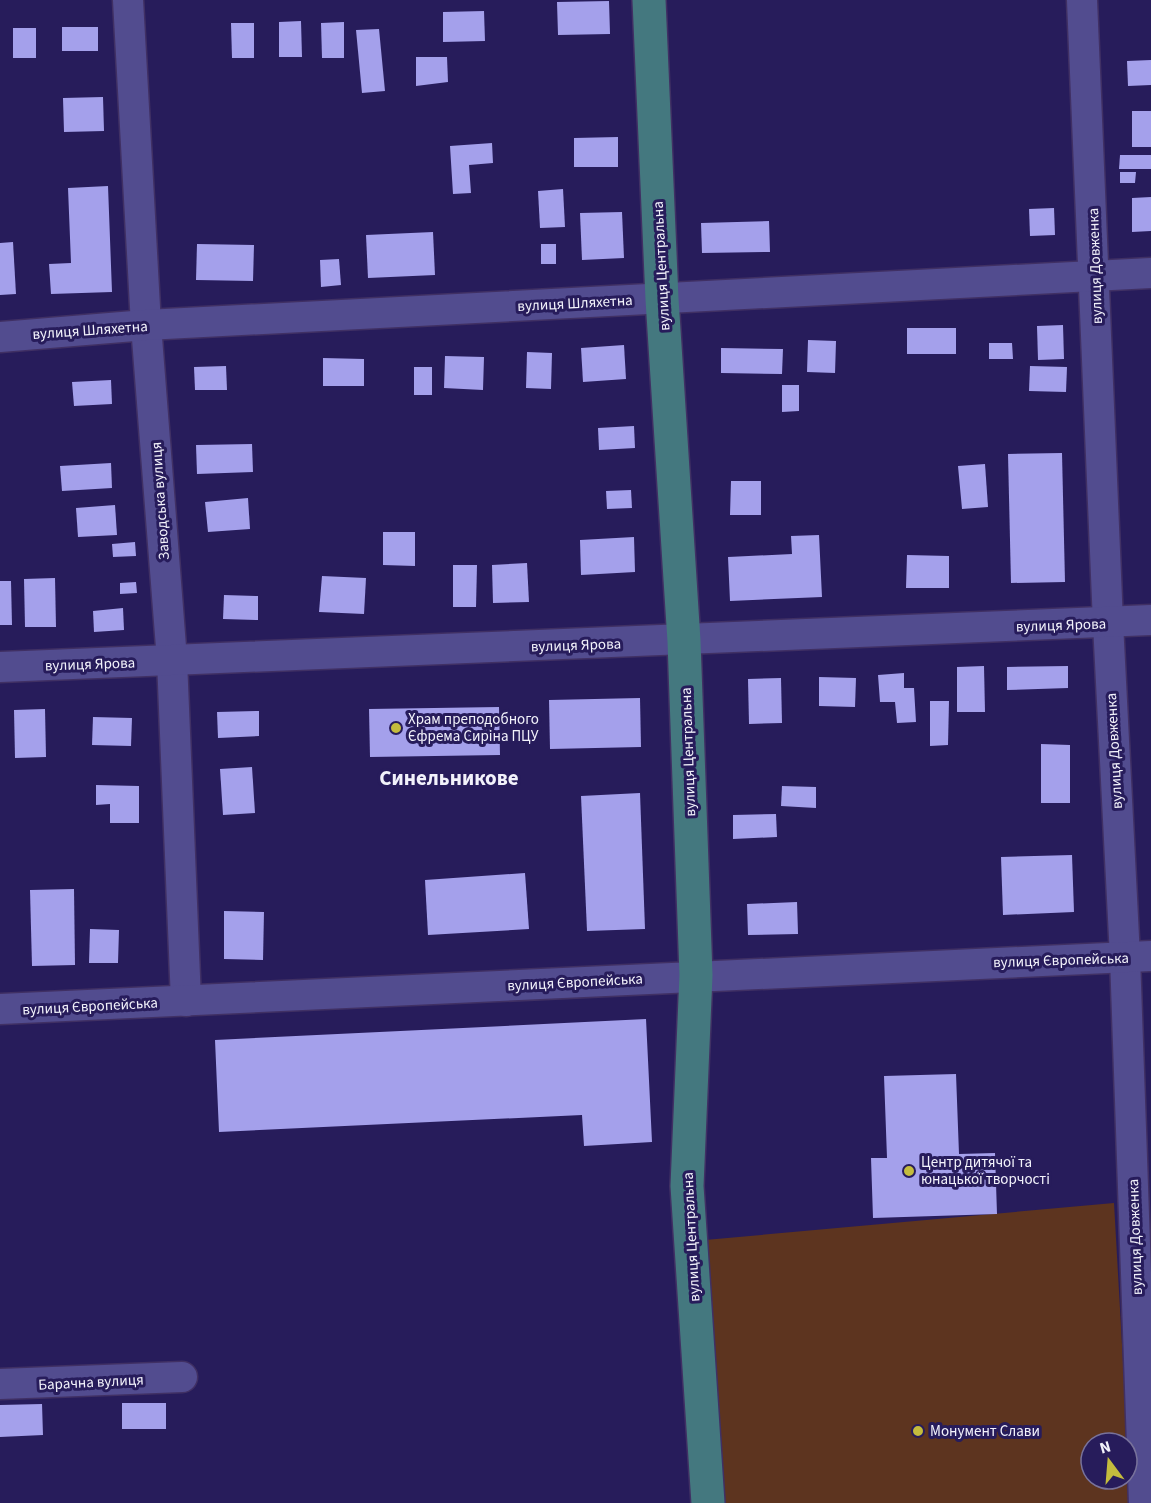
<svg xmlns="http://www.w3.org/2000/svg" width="1151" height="1503" viewBox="0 0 1151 1503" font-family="'Source Sans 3',sans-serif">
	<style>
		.green { fill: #5d341f; fill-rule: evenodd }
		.building { fill: #a4a0eb }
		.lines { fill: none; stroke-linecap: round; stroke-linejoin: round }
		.minor-casing { stroke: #403064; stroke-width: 33 }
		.major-casing { stroke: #403064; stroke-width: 36 }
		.minor { stroke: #524c8f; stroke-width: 30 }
		.major { stroke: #44787f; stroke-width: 33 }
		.poi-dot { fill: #c4bc3d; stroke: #271c5b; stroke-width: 2 }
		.labels { text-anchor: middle; stroke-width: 6; stroke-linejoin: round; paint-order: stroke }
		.street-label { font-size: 15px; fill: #f2f2fb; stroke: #271c5b }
		.poi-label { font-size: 15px; fill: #f2f2fb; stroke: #271c5b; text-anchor: start }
		.district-label { font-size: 21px; font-weight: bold; fill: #f2f2fb; stroke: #271c5b }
	</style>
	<rect width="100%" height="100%" fill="#271c5b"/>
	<path class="green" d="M1114 1203 1131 1503H720L705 1240ZM1091 1443H1127V1479H1091Z"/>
	<g class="building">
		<path d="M609 1 610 34 558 35 557 2Z"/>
		<path d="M484 11 485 41 443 42V12Z"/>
		<path d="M301 21 302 57H279V22Z"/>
		<path d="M344 22V58H322L321 23Z"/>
		<path d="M231 23H254V58H232Z"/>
		<rect x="62" y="27" width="36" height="24"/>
		<rect x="13" y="28" width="23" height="30"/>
		<path d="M379 29 385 91 362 93 356 30Z"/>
		<path d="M416 57H447L448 82 416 86Z"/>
		<path d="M1151 60V85L1128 86 1127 61Z"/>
		<path d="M103 97 104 131 64 132 63 98Z"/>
		<rect x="1132" y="111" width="19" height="36"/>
		<path d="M618 137V167H574V138Z"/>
		<path d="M492 143 493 163 469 165 471 193 453 194 450 146Z"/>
		<path d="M1120 155H1151V169H1119Z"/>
		<path d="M1120 172H1136L1135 183H1120Z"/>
		<path d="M108 186 112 292 51 294 49 264 71 263 68 188Z"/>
		<path d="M563 189 565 227 540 228 538 191Z"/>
		<path d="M1151 197V231L1132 232V198Z"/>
		<path d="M1054 208 1055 235 1030 236 1029 209Z"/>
		<path d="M622 212 624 258 582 260 580 213Z"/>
		<path d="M769 221 770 252 702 253 701 223Z"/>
		<path d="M433 232 435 275 368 278 366 235Z"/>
		<path d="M13 242 16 294 0 295V243Z"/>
		<path d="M197 244 254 245 253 281 196 280Z"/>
		<rect x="541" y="244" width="15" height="20"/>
		<path d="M339 259 341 285 321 287 320 260Z"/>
		<path d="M1063 325 1064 359 1038 360 1037 326Z"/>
		<rect x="907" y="328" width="49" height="26"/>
		<path d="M808 340 836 341 835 373 807 372Z"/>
		<path d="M989 343H1012L1013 359H989Z"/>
		<path d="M624 345 626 379 583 382 581 348Z"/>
		<path d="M721 348 783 349 782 374 721 373Z"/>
		<path d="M527 352 552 353 551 389 526 388Z"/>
		<path d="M445 356 484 357 483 390 444 388Z"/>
		<path d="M323 358 364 359V386H323Z"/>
		<path d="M226 366 227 390H195L194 367Z"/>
		<path d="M1030 366 1067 367 1066 392 1029 391Z"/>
		<rect x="414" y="367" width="18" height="28"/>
		<path d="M111 380 112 404 74 406 72 382Z"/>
		<path d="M782 385H799V411L782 412Z"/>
		<path d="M634 426 635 448 599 450 598 428Z"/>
		<path d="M252 444 253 472 197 474 196 445Z"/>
		<path d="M1062 453 1065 582 1011 583 1008 454Z"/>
		<path d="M111 463 112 488 62 491 60 466Z"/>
		<path d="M985 464 988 507 962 509 958 466Z"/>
		<path d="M731 481H761V515H730Z"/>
		<path d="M631 490 632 508 607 509 606 491Z"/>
		<path d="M248 498 250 529 208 532 205 502Z"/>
		<path d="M115 505 117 535 78 537 76 508Z"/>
		<path d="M383 532H415V566L383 565Z"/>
		<path d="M819 535 822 597 730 601 728 557 792 554 791 536Z"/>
		<path d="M634 537 635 572 581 575 580 540Z"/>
		<path d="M135 542 136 556 113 557 112 544Z"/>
		<path d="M907 555 949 556V588H906Z"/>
		<path d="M527 563 529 602 493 603 492 565Z"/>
		<path d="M453 565H477L476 607H453Z"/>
		<path d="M322 576 366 578 364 614 319 612Z"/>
		<path d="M55 578 56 627H25L24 579Z"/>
		<path d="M0 581H11L12 625H0Z"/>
		<path d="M136 582 137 593 120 594V583Z"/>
		<path d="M224 595 258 596V620L223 619Z"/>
		<path d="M123 608 124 630 94 632 93 611Z"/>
		<path d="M984 666 985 712H957V667Z"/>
		<path d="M1068 666V688L1007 690V667Z"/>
		<path d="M904 673V688H914L916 722 897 723 895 702H880L878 675Z"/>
		<path d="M819 677 856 678 855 707 819 706Z"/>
		<path d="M781 678 782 723 749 724 748 679Z"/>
		<path d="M640 698 641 747 550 749 549 700Z"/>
		<path d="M930 701H949L948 745 930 746Z"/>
		<path d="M499 707 500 755 370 757 369 709Z"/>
		<path d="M45 709 46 757 15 758 14 710Z"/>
		<path d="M259 711V736L218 738 217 712Z"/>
		<path d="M93 717 132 718 131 746 92 745Z"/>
		<path d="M1041 744 1070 745V803H1041Z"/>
		<path d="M252 767 255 813 223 815 220 769Z"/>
		<path d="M96 785 139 786V823H110V804L96 805Z"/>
		<path d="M782 786 816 787V808L781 806Z"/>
		<path d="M640 793 645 929 587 931 581 796Z"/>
		<path d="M776 814 777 837 733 839V815Z"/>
		<path d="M1072 855 1074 912 1003 915 1001 857Z"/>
		<path d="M525 873 529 929 428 935 425 880Z"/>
		<path d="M74 889 75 965 32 966 30 890Z"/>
		<path d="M797 902 798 934 748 935 747 904Z"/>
		<path d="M224 911 264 912 263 960 224 959Z"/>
		<path d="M90 929 119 930 118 963H89Z"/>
		<path d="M646 1019 652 1142 584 1146 582 1115 219 1132 215 1040Z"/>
		<path d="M956 1074 959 1154 995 1153 997 1214 873 1218 871 1158H887L884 1076Z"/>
		<rect x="122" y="1403" width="44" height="26"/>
		<path d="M42 1404 43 1435 0 1437V1405Z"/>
	</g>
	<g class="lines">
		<defs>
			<g id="minor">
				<path d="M128 0 146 325 172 660 186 1001"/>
				<path d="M1082 0 1108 623 1125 957 1144 1503"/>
				<path d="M0 337 146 325 1151 273"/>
				<path d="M0 667 1151 620"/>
				<path d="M0 1009 1151 956"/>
				<path d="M0 1384 182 1377"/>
			</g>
			<path id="major" d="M649 0 662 299 684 641 696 975 687 1186 708 1503"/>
		</defs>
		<use href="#minor" class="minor-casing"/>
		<use href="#major" class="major-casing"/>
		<use href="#minor" class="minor"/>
		<use href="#major" class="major"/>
	</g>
	<g class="poi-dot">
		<circle cx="396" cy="728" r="6"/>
		<circle cx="909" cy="1171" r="6"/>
		<circle cx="918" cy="1431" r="6"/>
	</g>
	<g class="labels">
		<g class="street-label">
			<text transform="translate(661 266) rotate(-93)" y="5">вулиця Центральна</text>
			<text transform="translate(1095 266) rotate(-92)" y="5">вулиця Довженка</text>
			<text transform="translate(575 303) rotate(-3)" y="5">вулиця Шляхетна</text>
			<text transform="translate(90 330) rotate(-4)" y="5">вулиця Шляхетна</text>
			<text transform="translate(160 501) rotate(-94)" y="5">Заводська вулиця</text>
			<text transform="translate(1061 625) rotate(-2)" y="5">вулиця Ярова</text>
			<text transform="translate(576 645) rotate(-2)" y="5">вулиця Ярова</text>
			<text transform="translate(90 664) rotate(-2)" y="5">вулиця Ярова</text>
			<text transform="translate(1114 751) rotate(-93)" y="5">вулиця Довженка</text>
			<text transform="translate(688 752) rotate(-92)" y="5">вулиця Центральна</text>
			<text transform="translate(1061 960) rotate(-2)" y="5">вулиця Європейська</text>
			<text transform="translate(575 982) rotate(-3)" y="5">вулиця Європейська</text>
			<text transform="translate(90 1006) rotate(-3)" y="5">вулиця Європейська</text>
			<text transform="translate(691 1237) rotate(-93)" y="5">вулиця Центральна</text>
			<text transform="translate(1135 1237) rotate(-92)" y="5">вулиця Довженка</text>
			<text transform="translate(91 1382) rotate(-3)" y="5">Барачна вулиця</text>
		</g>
		<g class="poi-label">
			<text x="408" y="724">Храм преподобного<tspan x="408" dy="17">Єфрема Сиріна ПЦУ</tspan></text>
			<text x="921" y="1167">Центр дитячої та<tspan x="921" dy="17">юнацької творчості</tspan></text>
			<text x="930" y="1436">Монумент Слави</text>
		</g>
		<g class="district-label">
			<text x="449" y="785">Синельникове</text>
		</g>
	</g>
	<g transform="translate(1109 1461) rotate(344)"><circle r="28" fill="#271c5b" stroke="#78729b" stroke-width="1.5"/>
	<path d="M0-4.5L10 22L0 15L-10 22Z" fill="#c4bc3d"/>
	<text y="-9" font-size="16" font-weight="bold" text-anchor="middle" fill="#f2f2fb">N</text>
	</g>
</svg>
